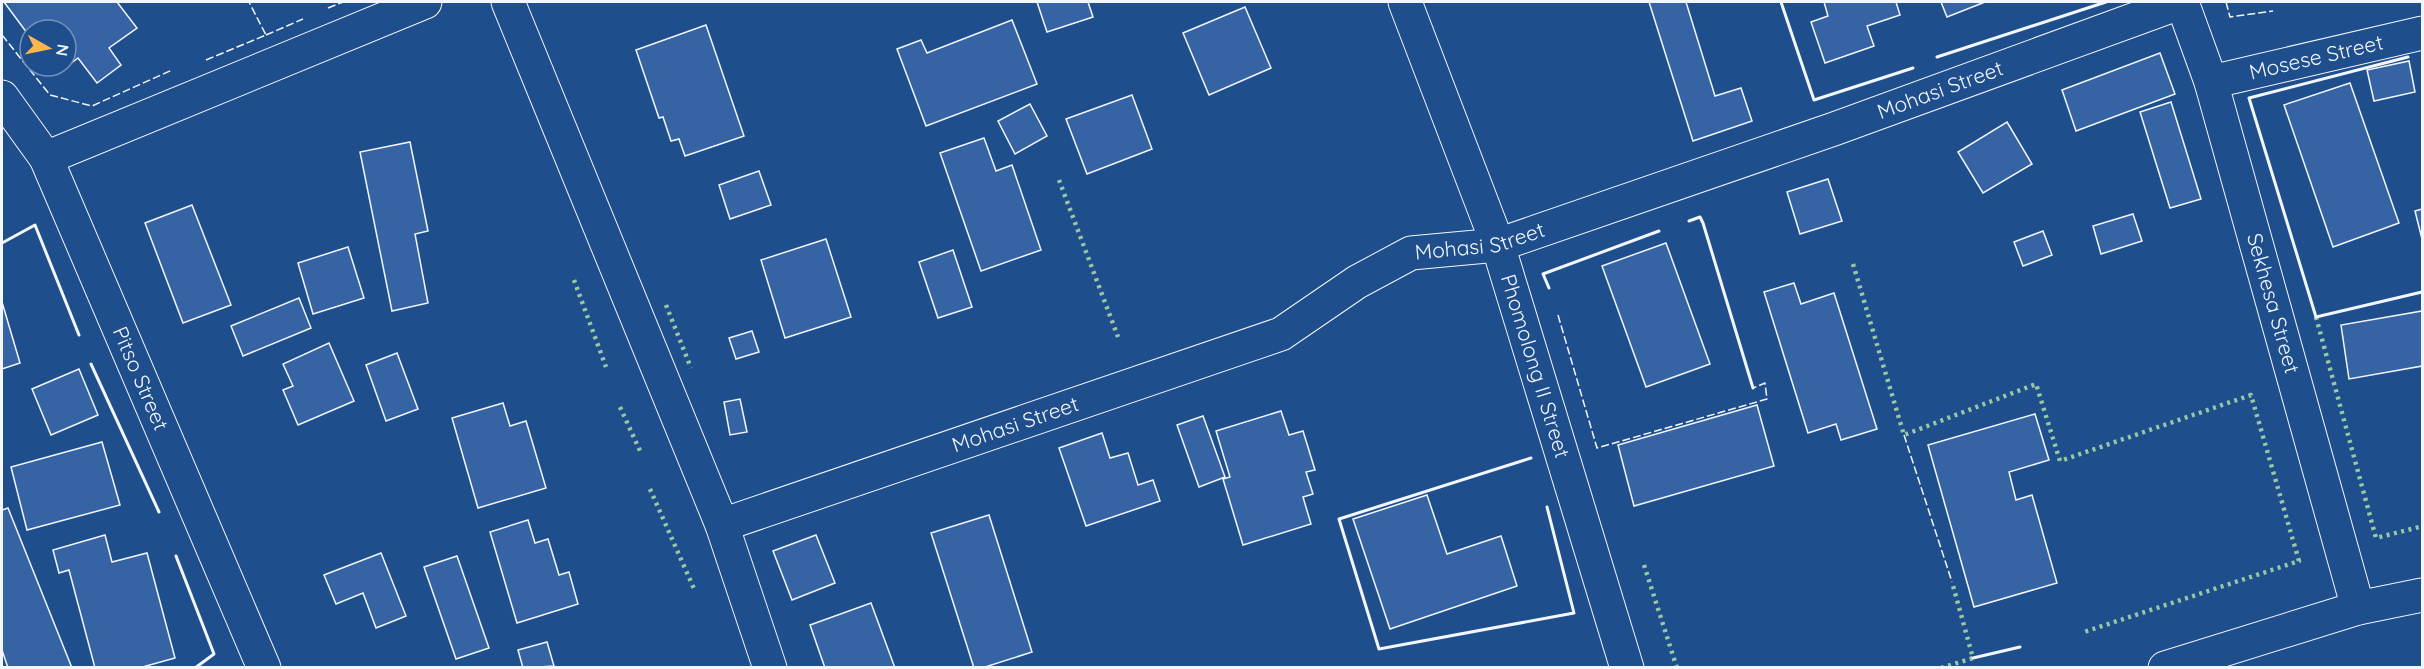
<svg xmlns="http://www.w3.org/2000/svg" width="2424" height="669" viewBox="0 0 2424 669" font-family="Quicksand,sans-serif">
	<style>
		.building { fill: #3563a3; stroke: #f2f6ff; stroke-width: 1.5 }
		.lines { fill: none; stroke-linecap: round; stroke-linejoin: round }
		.minor-casing { stroke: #f2f6ff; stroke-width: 35 }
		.tertiary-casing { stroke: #f2f6ff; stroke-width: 35 }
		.minor { stroke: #1f4e8c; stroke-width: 33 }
		.tertiary { stroke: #1f4e8c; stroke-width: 33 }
		.hedge { stroke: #97c8a6; stroke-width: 4.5; stroke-dasharray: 3 4.5; stroke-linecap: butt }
		.fence { stroke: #f2f6ff; stroke-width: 1.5; stroke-dasharray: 8 3; stroke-linecap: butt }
		.wall { stroke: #f2f6ff; stroke-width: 3 }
		.labels { text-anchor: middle; stroke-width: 4.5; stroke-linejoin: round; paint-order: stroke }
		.street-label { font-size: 21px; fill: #f2f6ff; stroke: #1f4e8c }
	</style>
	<rect width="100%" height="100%" fill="#1f4e8c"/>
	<g class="building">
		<path d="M4 2H117L137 28 109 48 121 65 97 83 78 58 57 74 51 66H66V30H30V37Z"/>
		<path d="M1037 2H1088L1093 17 1047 32Z"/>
		<path d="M1649 2H1686L1715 96 1741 88 1752 121 1693 141Z"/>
		<path d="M1824 2H1896L1900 15 1867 26 1874 46 1825 63 1811 22 1828 16Z"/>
		<path d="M1941 2H1985L1947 17Z"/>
		<path d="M1245 7 1271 68 1209 95 1183 33Z"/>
		<path d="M1012 20 1037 84 926 126 897 49 921 40 927 53Z"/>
		<path d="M706 25 744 136 685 156 679 139 671 141 663 117 659 118 636 50Z"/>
		<path d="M2160 53 2175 94 2076 131 2062 90Z"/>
		<path d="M2409 61 2415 92 2374 101 2367 70Z"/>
		<path d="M2350 83 2399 223 2333 247 2284 105Z"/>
		<path d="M1132 95 1152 149 1087 174 1066 119Z"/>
		<path d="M2171 102 2201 199 2170 208 2140 112Z"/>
		<path d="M1030 104 1047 136 1015 154 998 121Z"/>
		<path d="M2007 122 2032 164 1983 193 1958 152Z"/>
		<path d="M984 138 996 171 1012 165 1041 250 981 271 940 153Z"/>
		<path d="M410 142 428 231 415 234 428 303 392 311 360 152Z"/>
		<path d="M759 171 771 205 730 219 719 185Z"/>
		<path d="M1828 179 1842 221 1800 234 1787 192Z"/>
		<path d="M192 205 231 305 183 323 145 223Z"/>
		<path d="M2422 209V239L2415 211Z"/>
		<path d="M2133 214 2142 241 2101 254 2093 226Z"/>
		<path d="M2043 231 2052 255 2023 266 2014 242Z"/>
		<path d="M826 239 851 317 785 338 761 260Z"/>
		<path d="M1666 243 1710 364 1646 387 1602 266Z"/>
		<path d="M348 247 364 298 313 314 298 263Z"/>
		<path d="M953 250 972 307 938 318 919 262Z"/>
		<path d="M1794 283 1801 304 1834 293 1877 429 1841 440 1836 424 1808 433 1764 292Z"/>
		<path d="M299 298 311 328 243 356 231 326Z"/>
		<path d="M2 302 20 363 2 369Z"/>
		<path d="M2422 311V366L2349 379 2341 325Z"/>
		<path d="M752 331 759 352 736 359 729 338Z"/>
		<path d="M329 343 354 401 298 425 283 390 293 386 283 364Z"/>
		<path d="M397 353 418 409 386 421 366 365Z"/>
		<path d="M79 369 98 415 51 435 32 389Z"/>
		<path d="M740 399 747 432 730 435 724 402Z"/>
		<path d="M503 403 510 426 526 421 546 488 478 508 452 418Z"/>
		<path d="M1757 405 1774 466 1634 506 1618 445Z"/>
		<path d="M1281 411 1289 435 1303 431 1315 470 1306 472 1313 494 1303 497 1311 524 1243 545 1223 479 1230 477 1216 431Z"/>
		<path d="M2035 414 2049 460 2009 472 2016 500 2032 495 2057 583 1974 607 1928 445Z"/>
		<path d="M1203 416 1225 477 1199 487 1177 425Z"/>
		<path d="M1102 433 1110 458 1128 453 1138 485 1153 480 1160 501 1086 526 1059 448Z"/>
		<path d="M102 442 120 505 27 530 11 467Z"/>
		<path d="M1427 495 1447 554 1501 536 1517 586 1390 629 1353 519Z"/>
		<path d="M8 508 72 668H8L2 650V510Z"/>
		<path d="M989 515 1032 652 982 668H974L931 533Z"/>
		<path d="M528 520 535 543 548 539 559 575 569 572 578 604 517 623 490 532Z"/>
		<path d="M105 535 112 562 147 553 175 658 139 668H95L69 570 59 573 53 550Z"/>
		<path d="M816 535 835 583 792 600 773 551Z"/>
		<path d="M381 553 406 616 376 628 363 593 336 604 324 575Z"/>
		<path d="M457 556 489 648 456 659 424 567Z"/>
		<path d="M871 603 895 668H825L810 625Z"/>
		<path d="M547 642 554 666 523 668 518 650Z"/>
	</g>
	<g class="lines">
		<defs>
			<g id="minor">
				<path d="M508 2 722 525 770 668"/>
				<path id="s1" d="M1405 2 1498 245 1627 668"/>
				<path id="s2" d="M2182 2 2211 82 2358 608"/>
				<path id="s3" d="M2211 82 2422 33"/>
				<path id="s4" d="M2 97 46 158 264 668"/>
				<path d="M46 158 425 2"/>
				<path id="s5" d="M722 525 1281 334 1357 282 1411 253 1498 245 1834 129 2182 2"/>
			</g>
			<path id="tertiary" d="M2165 668 2358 608 2422 595"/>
		</defs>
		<use href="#minor" class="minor-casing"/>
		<use href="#tertiary" class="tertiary-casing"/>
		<use href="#minor" class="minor"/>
		<use href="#tertiary" class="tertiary"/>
		<g class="hedge">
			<path d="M1059 180 1118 337"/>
			<path d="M1853 264 1904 435 2036 384 2060 461 2251 395 2299 561 2084 632"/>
			<path d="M574 280 606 367"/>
			<path d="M666 305 691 368"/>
			<path d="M2316 317 2376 538 2419 527"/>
			<path d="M620 407 641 453"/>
			<path d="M650 489 695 591"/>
			<path d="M1644 565 1677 668"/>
			<path d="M1941 668 1973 658 1952 582"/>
		</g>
		<g class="fence">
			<path d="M2226 2 2230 17 2273 11"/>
			<path d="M328 8 343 2"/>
			<path d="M2 35 50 95 92 106 172 70"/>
			<path d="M266 35 303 19"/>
			<path d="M206 60 266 35 249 2"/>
			<path d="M1558 315 1597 448 1767 399 1765 383 1753 388"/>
			<path d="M1904 435 1952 582"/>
		</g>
		<g class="wall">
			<path d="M1781 2 1814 100 1913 68"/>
			<path d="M1937 57 2106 2"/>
			<path d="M2408 57 2249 98 2316 317 2422 292"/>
			<path d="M1689 221 1700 217 1703 223 1753 388"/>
			<path d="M2 243 35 225 79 335"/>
			<path d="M1549 288 1543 274 1659 231"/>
			<path d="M91 364 159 512"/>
			<path d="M1531 458 1339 519 1379 649 1574 613 1547 507"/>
			<path d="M176 556 214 654 195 668"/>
			<path d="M1973 658 2020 647"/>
		</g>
	</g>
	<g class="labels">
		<g class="street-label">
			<text dy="7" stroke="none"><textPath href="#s3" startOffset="108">Mosese Street</textPath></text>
			<text dy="7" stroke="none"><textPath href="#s5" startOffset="1300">Mohasi Street</textPath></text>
			<text dy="7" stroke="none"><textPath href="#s5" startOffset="814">Mohasi Street</textPath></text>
			<text dy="7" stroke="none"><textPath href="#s2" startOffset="315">Sekhesa Street</textPath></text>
			<text dy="7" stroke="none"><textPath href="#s1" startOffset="387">Phomolong II Street</textPath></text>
			<text dy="7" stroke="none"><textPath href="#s4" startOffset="315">Pitso Street</textPath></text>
			<text dy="7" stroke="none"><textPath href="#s5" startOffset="310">Mohasi Street</textPath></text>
		</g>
	</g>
	<rect width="2424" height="669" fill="none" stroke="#f2f6ff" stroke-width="6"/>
	<g transform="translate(48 48) rotate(99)"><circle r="28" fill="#1f4e8c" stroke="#7391ba" stroke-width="1.5"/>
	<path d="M0-4.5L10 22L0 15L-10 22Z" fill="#ffb74d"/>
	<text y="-9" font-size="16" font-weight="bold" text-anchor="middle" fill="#f2f6ff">N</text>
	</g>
</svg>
